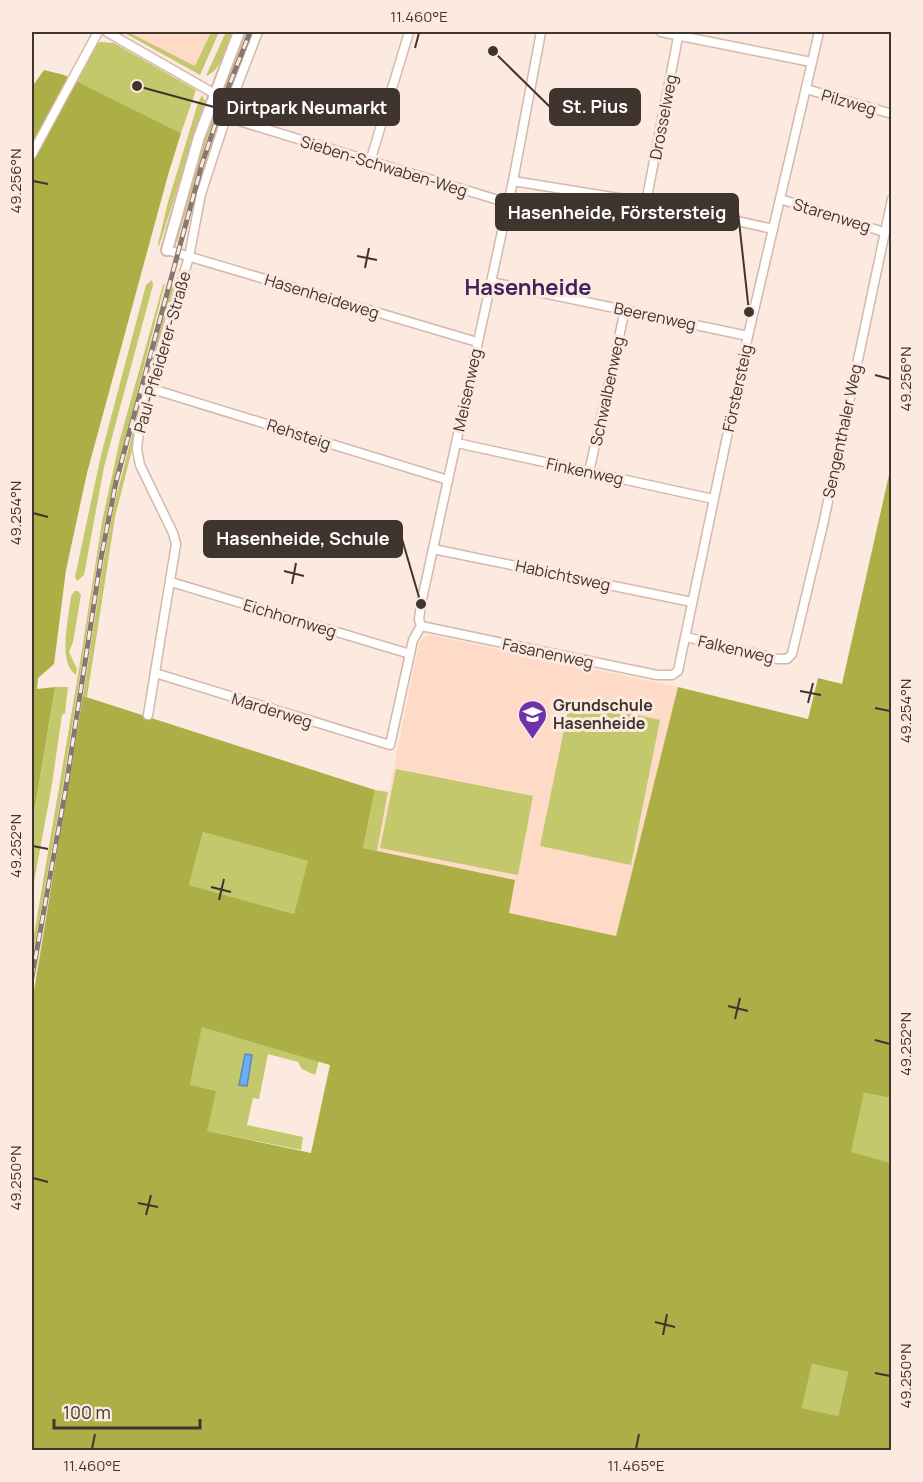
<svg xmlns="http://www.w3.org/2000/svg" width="923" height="1482" viewBox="0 0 923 1482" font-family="Manrope,sans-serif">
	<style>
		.built { fill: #ffdac6 }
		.green { fill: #c3c86c }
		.forest { fill: #abaf45; fill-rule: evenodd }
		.water { fill: #6badf9; stroke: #5e89bc; stroke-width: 1.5 }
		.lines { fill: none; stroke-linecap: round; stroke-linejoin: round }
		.minor-casing { stroke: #d5b8a9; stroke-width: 11 }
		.tertiary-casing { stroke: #d5b8a9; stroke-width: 14 }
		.minor { stroke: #fff; stroke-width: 8 }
		.tertiary { stroke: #fff; stroke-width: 10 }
		.rail-casing { stroke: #867871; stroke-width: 5 }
		.rail { stroke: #fce9e0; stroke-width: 3; stroke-dasharray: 9; stroke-linecap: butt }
		.ticks { fill: none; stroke: #40352e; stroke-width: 2 }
		.labels { text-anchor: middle; stroke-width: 6; stroke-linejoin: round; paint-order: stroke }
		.street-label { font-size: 16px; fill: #40352e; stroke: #fce9e0 }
		.poi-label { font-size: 16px; font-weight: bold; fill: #40352e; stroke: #fce9e0; text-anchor: start }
		.district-label { font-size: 22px; font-weight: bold; fill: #3d225b; stroke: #fce9e0 }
		.leader { fill: none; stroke: #40352e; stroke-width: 2 }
		.callout-dot { fill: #40352e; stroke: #fce9e0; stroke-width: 2 }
		.callout { fill: #40352e; stroke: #40352e; stroke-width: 2 }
		.callout-label { font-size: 18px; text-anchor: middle; font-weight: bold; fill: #fff }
		.neatline { fill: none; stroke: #40352e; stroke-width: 2 }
		.ticks-label { font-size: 15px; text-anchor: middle; fill: #40352e }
	</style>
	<rect width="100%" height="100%" fill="#fce9e0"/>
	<g class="built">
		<path d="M128 32H211L195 67Z"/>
		<path d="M246 32H253L212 144 181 248 177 242 199 164 219 101Z"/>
		<path d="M166 284 170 285 124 462 109 531 74 758 32 1003V961L62 792 98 558 119 461Z"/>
		<path d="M430 635 678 687 616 936 509 913 514 880 377 851 419 643 423 637Z"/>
	</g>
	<g class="green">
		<path d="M123 32H128L195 66 211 32H219L200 75Z"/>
		<path d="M226 32H232C226 47 222 70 206 76Z"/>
		<path d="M243 32H246L206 142 177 242V234L203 141Z"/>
		<path d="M100 42 114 43 196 90 181 133 76 81 96 46Z"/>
		<path d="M202 95 205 101 203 107 159 246 158 244 168 202 198 103Z"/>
		<path d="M152 280 153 285 104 467 84 575 77 581 75 577 101 455 146 285Z"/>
		<path d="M165 283 109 504 98 558 62 792 32 961V947L78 675 102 522 120 439 163 285Z"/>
		<path d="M170 285 174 286 137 416 132 450 115 517 87 697 83 696 104 559 114 506Z"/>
		<path d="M75 591H78L81 595 73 642 69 652 77 669 76 675C57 661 69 618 71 596Z"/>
		<path d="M55 687H68L65 713 62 715 52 784 32 893V827Z"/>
		<path d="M570 701 660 720 631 865 540 846Z"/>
		<path d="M396 769 533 796 518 875 380 848Z"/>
		<path d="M375 790 388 792 377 851 363 848Z"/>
		<path d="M203 832 309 861 294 914 189 885Z"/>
		<path d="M202 1026 319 1061 315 1075 302 1069 298 1062 268 1054 259 1099 253 1098 247 1125 303 1137 301 1150 207 1131 190 1085Z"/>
		<path d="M864 1093 891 1098V1163L850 1153Z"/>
		<path d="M812 1364 848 1372 838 1416 802 1408Z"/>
	</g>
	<g class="forest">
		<path d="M44 70 64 75 181 133 168 175 87 473 66 570 54 664 38 678 37 689 55 687 32 826V87Z"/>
		<path d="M891 466V1098L864 1093 851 1152 891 1163V1450H32V1003L83 696 375 790 363 848 515 880 509 913 616 936 678 687 808 719 818 678 842 684ZM203 832 308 861 294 914 189 885ZM202 1027 330 1065 311 1153 207 1131 216 1091 190 1085ZM812 1364 848 1372 838 1416 802 1408Z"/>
	</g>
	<path class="water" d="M245 1054 252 1055 247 1086 239 1085Z"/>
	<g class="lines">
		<defs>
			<g id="minor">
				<path d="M107 32 215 94"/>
				<path d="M661 32 811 62"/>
				<path d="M806 89 892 114"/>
				<path d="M226 117 508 203"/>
				<path d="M32 154 98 32"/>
				<path d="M370 162 409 32"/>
				<path d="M513 181 674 207 773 229"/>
				<path d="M780 199 884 232"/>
				<path d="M646 202 679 32"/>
				<path d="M167 250 477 342"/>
				<path d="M491 282 748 336"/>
				<path d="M149 388 448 480"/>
				<path d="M457 443 713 499"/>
				<path d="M589 472 625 310"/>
				<path d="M433 549 692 602"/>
				<path d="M171 582 410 654"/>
				<path d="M421 626 657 675H672L678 671 748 336 819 32"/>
				<path d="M421 626 419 619 421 604 513 181 541 32"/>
				<path d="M686 637 778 659H787L792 654 823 525 892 199"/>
				<path d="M155 673 390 745 413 640 421 626"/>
				<path d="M148 715 176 544 173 533 140 465 137 449 139 430 147 395 189 257 201 194 232 99 258 32"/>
			</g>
			<path id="tertiary" d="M167 250 199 137 239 32"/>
		</defs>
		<use href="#minor" class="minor-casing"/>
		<use href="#tertiary" class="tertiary-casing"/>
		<use href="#minor" class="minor"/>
		<use href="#tertiary" class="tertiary"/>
		<defs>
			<path id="rail" d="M32 977 65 793 101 558 116 482 202 164 223 101 250 32"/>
		</defs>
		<use href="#rail" class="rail-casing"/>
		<use href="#rail" class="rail"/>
	</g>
	<path class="ticks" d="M415 48 419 33M33 181 48 184M357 256 377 260M365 268 369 248M875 375 890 379M33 513 48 517M284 571 304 576M292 584 296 563M800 691 821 695M808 703 813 683M875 708 890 711M33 846 48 849M211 887 231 892M219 900 224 879M728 1006 748 1011M735 1019 740 998M875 1040 890 1044M33 1178 48 1182M138 1203 158 1207M146 1215 151 1195M655 1322 675 1327M663 1335 667 1314M875 1373 890 1376M92 1449 95 1434M636 1449 639 1434"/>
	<defs>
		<symbol id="school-pin" viewBox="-11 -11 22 30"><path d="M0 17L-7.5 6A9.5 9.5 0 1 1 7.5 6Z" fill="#6f33a9" stroke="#fce9e0"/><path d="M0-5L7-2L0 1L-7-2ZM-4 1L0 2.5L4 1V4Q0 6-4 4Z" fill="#fff"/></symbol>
	</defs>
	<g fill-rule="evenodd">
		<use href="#school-pin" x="516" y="698" width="33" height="45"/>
	</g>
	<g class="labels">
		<g class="street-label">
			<text transform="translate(849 102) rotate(16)" y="6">Pilzweg</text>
			<text transform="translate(663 117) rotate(-79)" y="6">Drosselweg</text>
			<text transform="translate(384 166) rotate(17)" y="6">Sieben-Schwaben-Weg</text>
			<text transform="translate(832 215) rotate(17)" y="6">Starenweg</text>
			<text transform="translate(322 296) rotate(17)" y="6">Hasenheideweg</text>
			<text transform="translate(655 316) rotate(12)" y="6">Beerenweg</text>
			<text transform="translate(162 352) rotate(-74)" y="6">Paul-Pfleiderer-Straße</text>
			<text transform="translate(737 388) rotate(-78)" y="6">Förstersteig</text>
			<text transform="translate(467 390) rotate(-78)" y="6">Meisenweg</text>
			<text transform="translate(607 391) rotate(-78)" y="6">Schwalbenweg</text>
			<text transform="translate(842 431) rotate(-78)" y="6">Sengenthaler Weg</text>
			<text transform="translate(299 434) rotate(18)" y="6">Rehsteig</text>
			<text transform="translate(585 471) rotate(12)" y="6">Finkenweg</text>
			<text transform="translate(563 575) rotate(12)" y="6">Habichtsweg</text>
			<text transform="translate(290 618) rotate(17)" y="6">Eichhornweg</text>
			<text transform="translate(736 649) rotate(13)" y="6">Falkenweg</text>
			<text transform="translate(548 653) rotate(12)" y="6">Fasanenweg</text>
			<text transform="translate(272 710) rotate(17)" y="6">Marderweg</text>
		</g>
		<g class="poi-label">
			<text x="553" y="711">Grundschule<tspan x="553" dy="18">Hasenheide</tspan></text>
		</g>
		<g class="district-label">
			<text x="528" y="295">Hasenheide</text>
		</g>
	</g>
	<path class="leader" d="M493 51L550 107M137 86L214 107M749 312L738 212M421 604L402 539"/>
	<g class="callout-dot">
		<circle cx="493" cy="51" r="6"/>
		<circle cx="137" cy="86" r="6"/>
		<circle cx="749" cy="312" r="6"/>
		<circle cx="421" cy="604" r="6"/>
	</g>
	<g class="callout">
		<rect x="550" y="89" width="90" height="36" rx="6"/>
		<rect x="214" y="89" width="185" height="36" rx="6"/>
		<rect x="496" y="194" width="242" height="36" rx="6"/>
		<rect x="204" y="521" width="198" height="36" rx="6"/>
	</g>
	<g class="callout-label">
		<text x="595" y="113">St. Pius</text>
		<text x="307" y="114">Dirtpark Neumarkt</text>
		<text x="617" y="219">Hasenheide, Förstersteig</text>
		<text x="303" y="545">Hasenheide, Schule</text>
	</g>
	<rect width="923" height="1482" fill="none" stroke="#fce9e0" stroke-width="66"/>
	<path d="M54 1419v9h146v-9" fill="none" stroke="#40352e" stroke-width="3"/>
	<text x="63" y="1419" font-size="18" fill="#40352e" stroke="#fce9e0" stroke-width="4.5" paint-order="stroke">100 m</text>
	<rect x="33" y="33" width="857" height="1416" class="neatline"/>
	<g class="ticks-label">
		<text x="419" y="22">11.460°E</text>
		<text transform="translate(16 181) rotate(-90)" y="5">49.256°N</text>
		<text transform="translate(906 379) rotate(-90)" y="5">49.256°N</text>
		<text transform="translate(16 513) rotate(-90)" y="5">49.254°N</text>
		<text transform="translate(906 711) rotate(-90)" y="5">49.254°N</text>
		<text transform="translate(16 846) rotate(-90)" y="5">49.252°N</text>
		<text transform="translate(906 1044) rotate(-90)" y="5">49.252°N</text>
		<text transform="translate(16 1178) rotate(-90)" y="5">49.250°N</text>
		<text transform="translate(906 1376) rotate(-90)" y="5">49.250°N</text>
		<text x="92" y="1471">11.460°E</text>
		<text x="636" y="1471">11.465°E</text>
	</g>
</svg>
